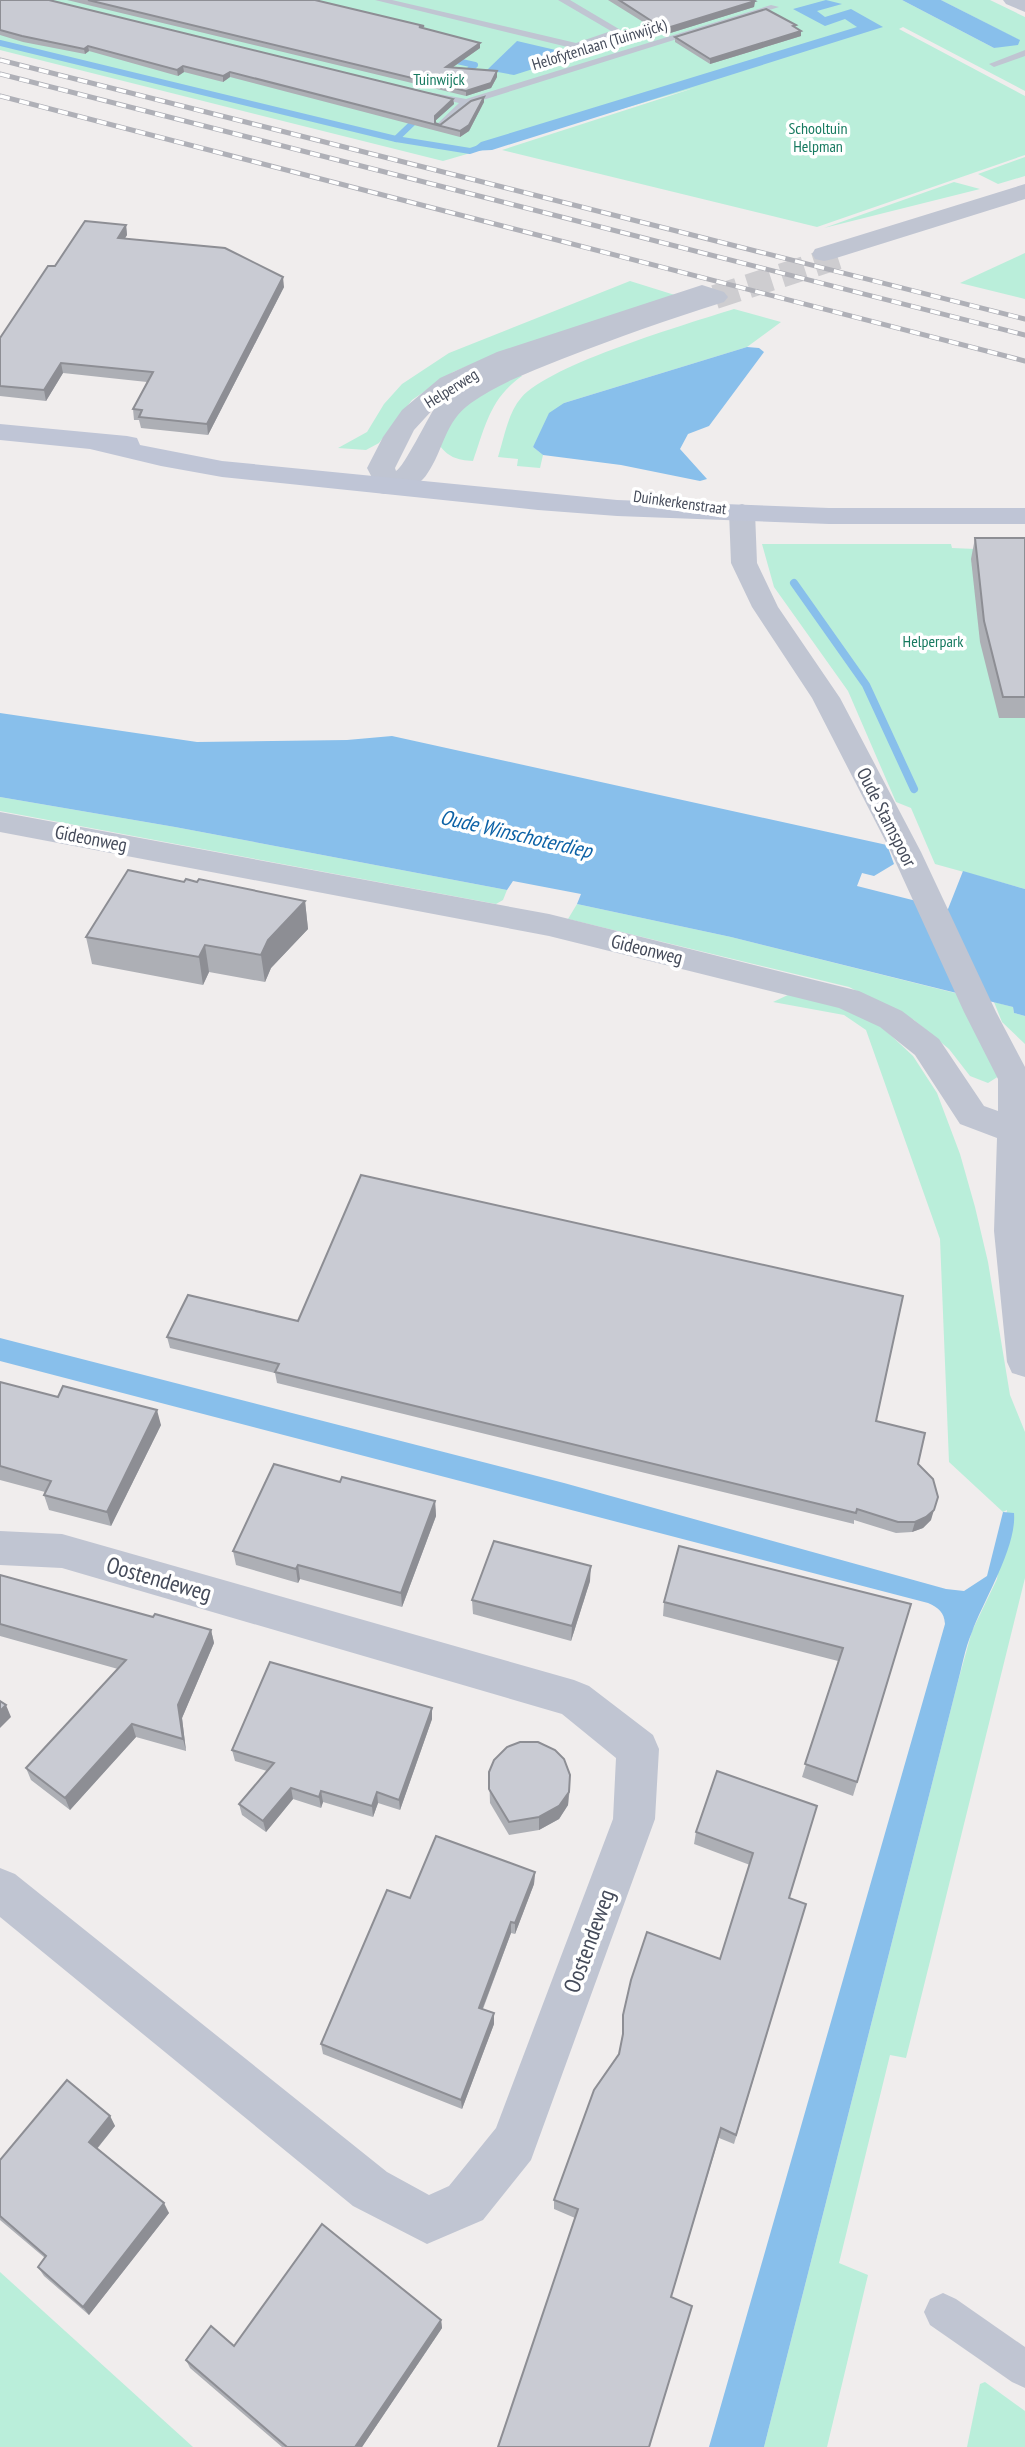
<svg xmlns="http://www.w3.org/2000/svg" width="1025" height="2447" viewBox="0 0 1025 2447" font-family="'PT Sans Narrow',sans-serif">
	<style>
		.green { fill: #baeeda }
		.water { fill: #88bfeb }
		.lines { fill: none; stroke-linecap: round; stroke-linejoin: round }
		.stream-far1 { stroke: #88bfeb; stroke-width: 6 }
		.stream { stroke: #88bfeb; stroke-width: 8 }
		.tertiary-tunnel { stroke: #cecdd0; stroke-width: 24; stroke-dasharray: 24 11; stroke-linecap: butt }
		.service { fill: #c0c5d2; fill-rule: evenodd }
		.pedestrian { fill: #c0c5d2; fill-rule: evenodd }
		.minor { fill: #c0c5d2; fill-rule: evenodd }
		.tertiary { fill: #c0c5d2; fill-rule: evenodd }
		.secondary { fill: #bfc5d6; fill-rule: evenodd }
		.rail-casing { stroke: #afb0b7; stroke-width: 5 }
		.rail { stroke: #fff; stroke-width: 3.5; stroke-dasharray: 10; stroke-linecap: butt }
		.wall { fill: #adafb5 }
		.shaded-wall { fill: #8d8e94 }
		.building { fill: #c9cbd3; stroke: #8d8e94; stroke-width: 2 }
		.labels { text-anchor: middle; stroke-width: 7; stroke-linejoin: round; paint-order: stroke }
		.far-street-label { font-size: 16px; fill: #454b5a; stroke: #fff }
		.far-park-label { font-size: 16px; fill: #177a60; stroke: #fff }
		.street-label { font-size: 19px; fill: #454b5a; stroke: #fff }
		.water-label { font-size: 21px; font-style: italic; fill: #0d62a6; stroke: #fff }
		.near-street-label { font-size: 23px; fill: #454b5a; stroke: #fff }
	</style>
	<rect width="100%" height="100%" fill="#f0eded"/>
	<g class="green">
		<path d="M0 0H902L994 48 1019 40 941 0H990L1025 17V91L903 27 899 29 1025 96V155L817 227 502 150 697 87 443 161 0 50Z"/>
		<path d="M1025 157V176L998 184 978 174Z"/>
		<path d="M954 182 980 189 824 228Z"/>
		<path d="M1025 253V299L960 283Z"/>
		<path d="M630 281 678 296 497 354 453 372 412 400 379 443 366 450 338 448 367 432 384 404 402 384 449 353Z"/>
		<path d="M734 309 781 322 747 347 564 403 533 447 543 455 540 468 517 466 518 459 498 457C504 438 508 413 521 398 550 364 687 324 734 309Z"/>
		<path d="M515 372 522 376C490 398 485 427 473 461 457 460 447 457 438 443L449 415Z"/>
		<path d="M762 544H951L952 548 1025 551V889L935 864 911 808 896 802 848 691 774 587Z"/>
		<path d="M0 797 175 827 507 890 503 900 496 904 0 811Z"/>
		<path d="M577 904 731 937 959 994 999 1076 988 1083 970 1076 949 1049 914 1020 849 987 568 919Z"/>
		<path d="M790 994 869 1015 913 1056 937 1093 960 1154 975 1207 988 1262 1010 1395 1025 1432V1578L906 2058 890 2055 839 2263 868 2275 827 2447H764L957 1685 972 1631 997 1579 1007 1510 1003 1512 949 1462 940 1239 866 1030 844 1015 773 1002Z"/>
		<path d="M994 1002 1013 1007 1014 1013 1025 1016V1044L1002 1022Z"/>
		<path d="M0 2272 193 2447H0Z"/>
		<path d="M985 2382 1025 2411V2447H967L980 2384Z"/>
	</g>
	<g class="water">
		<path d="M826 0 842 4 817 11 825 17 851 9 883 27 492 150 470 151 481 142 857 27 845 19 825 26 793 9Z"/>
		<path d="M902 0H941L1020 40 1018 45 994 48Z"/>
		<path d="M517 41 577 55 514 75 487 70Z"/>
		<path d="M747 347 759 348 764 352 709 426 688 434 680 449 707 479 700 481 621 465 543 455 533 447 549 413 564 403Z"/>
		<path d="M0 713 197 742 347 740 392 736 887 845 894 864 874 876 862 873 857 886 948 909 963 871 1025 889V1016L1014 1013 1013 1007 731 937 577 904 581 894 513 881 507 890 175 827 0 797Z"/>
		<path d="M0 1338 564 1483 946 1589 964 1591 987 1576 1003 1512 1014 1513C1017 1547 983 1601 972 1632 965 1648 962 1667 957 1685L764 2447H709L945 1624C944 1612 939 1608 928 1603L0 1361Z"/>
	</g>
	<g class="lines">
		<g class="stream-far1">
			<path d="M644 35 668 28"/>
			<path d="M0 43 396 139 470 151 482 147"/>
			<path d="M577 55 621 42"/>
			<path d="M448 59 475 65 460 78"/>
			<path d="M396 139 422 114"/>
		</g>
		<path class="stream" d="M794 583 866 685 914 789"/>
		<path class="tertiary-tunnel" d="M715 297 839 257"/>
		<g class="service">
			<path d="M375 0H392L576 43 611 31 558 0H570L629 35 624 38 618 36 576 49Z"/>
			<path d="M771 5 779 7 470 104 445 127 436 125 459 103 428 96V92L466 99Z"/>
			<path d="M1025 50V56L994 67 989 64Z"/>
		</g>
		<path class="pedestrian" d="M943 2293 956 2299 1025 2347V2388L1012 2382 930 2325 924 2312 930 2299Z"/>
		<g class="minor">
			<path d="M742 504 751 507 755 512 757 563 778 607 840 698 921 852 996 1012 1025 1067V1377L1012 1373 1007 1362 994 1231 997 1138 960 1124 915 1055 880 1027 839 1008 549 936 0 832V812L549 914 859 991 902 1011 939 1039 984 1106 998 1111V1079L964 1012 891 852 812 698 752 607 731 563 729 512 733 507Z"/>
			<path d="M0 1531 62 1534 574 1680 589 1686 653 1735 659 1749 655 1819 531 2160 483 2220 427 2244 353 2206 0 1917V1868L15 1874 387 2172 429 2195 449 2186 496 2128 613 1819 616 1758 562 1714 62 1568 0 1565Z"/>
		</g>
		<g class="tertiary">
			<path d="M1003 0H1025V12L1006 4Z"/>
			<path d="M1025 184V199L833 259 824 261 815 259 812 254 815 249Z"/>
			<path d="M702 285 724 292 728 297 724 302C669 319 616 338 562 359 530 372 499 383 471 403 444 422 444 450 427 474 418 488 395 497 380 493L367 468 383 437 402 410 440 378 497 352ZM436 406C427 419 404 467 396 471L395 468 414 430Z"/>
		</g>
		<path class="secondary" d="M0 424 127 436 137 438 140 445 222 461 617 500 829 508H1025V524H829L617 516 538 510 222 477 161 466 90 449 0 440Z"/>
		<defs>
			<g id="rail">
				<path d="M0 60 1025 319"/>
				<path d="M0 74 1025 335"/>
				<path d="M0 96 1025 361"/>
			</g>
		</defs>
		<use href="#rail" class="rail-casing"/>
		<use href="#rail" class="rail"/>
	</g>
	<g class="wall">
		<path d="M0 0 453 99 454 104 435 121V123L440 125 484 97V102L469 131 460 137 230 77 223 82 184 72 178 76 89 51 85 54 23 42 0 35Z"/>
		<path d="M67 0H315L480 43V48L453 67 497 71V77L491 88 466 96Z"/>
		<path d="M608 0H753L755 1 754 7 664 35Z"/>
		<path d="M796 28 801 36 710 64 675 42V37Z"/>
		<path d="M126 225 127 235 125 238 284 287 208 435 141 428 139 420H134L133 409 147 382 63 373 46 401 0 396V338L55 266Z"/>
		<path d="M975 538H1025V718H999L980 642 971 559Z"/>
		<path d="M184 882 305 901 308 929 271 968 265 982 209 972 203 985 92 964 86 937Z"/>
		<path d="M298 1321 876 1421 918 1464 931 1520 923 1528 912 1532 896 1533 854 1520V1524L277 1383 275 1373 170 1348 167 1337Z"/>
		<path d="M0 1382 161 1425 111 1526 49 1510 44 1495 45 1492 0 1480Z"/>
		<path d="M340 1482 435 1501 436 1516 402 1607 300 1579 298 1583 236 1565 233 1551Z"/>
		<path d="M0 1575 153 1617 211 1630 214 1643 182 1718 186 1751 136 1737 70 1810 31 1780 26 1768 118 1669 0 1636Z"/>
		<path d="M590 1581 571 1641 473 1614 472 1600Z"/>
		<path d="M664 1602 911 1604 853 1796 802 1777 838 1661 663 1616Z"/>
		<path d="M432 1708V1719L400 1810 378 1803 373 1817 323 1802 321 1808 293 1799 266 1832 242 1815 239 1804 267 1771 235 1761 232 1750Z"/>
		<path d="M489 1772 570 1788 568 1805 559 1819 539 1830 509 1835 490 1803Z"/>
		<path d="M817 1806 789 1898 806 1904 734 2144 719 2138 671 2297 650 2447 575 2218 554 2209V2200L619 2054 622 2040 623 2015 720 1959 750 1865 694 1844 696 1832Z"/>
		<path d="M535 1872 534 1884 515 1934 511 1933 483 2009 494 2024 462 2109 323 2054 321 2044 410 1898Z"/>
		<path d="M110 2116 115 2126 97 2149 169 2213 89 2315 44 2276 38 2267 45 2258 0 2220V2160Z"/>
		<path d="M441 2320 442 2328 362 2447H282L190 2368 186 2360Z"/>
	</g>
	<g class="shaded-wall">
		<path d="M755 1 754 7 664 35V29Z"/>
		<path d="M801 31V36L710 64V59Z"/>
		<path d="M480 43V48L446 72V67Z"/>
		<path d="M88 46 89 51 85 54 84 49Z"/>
		<path d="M183 66 184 72 178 76 177 70Z"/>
		<path d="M497 71V77L491 88 466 96V91Z"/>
		<path d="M230 72V77L223 82V76Z"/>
		<path d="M484 97V102L469 131 460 137V131Z"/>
		<path d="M453 99 454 104 435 121V116Z"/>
		<path d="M126 225 127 235 119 248 118 238Z"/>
		<path d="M283 277 284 287 208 435 207 424Z"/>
		<path d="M61 363 63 373 46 401 44 390Z"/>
		<path d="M305 901 308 929 271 968 265 982 261 955 268 940Z"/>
		<path d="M205 945 209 972 203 985 199 957Z"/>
		<path d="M157 1410 161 1425 111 1526 107 1512Z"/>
		<path d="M938 1497 931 1520 923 1528 912 1532 915 1522Z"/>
		<path d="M435 1501 436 1516 402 1607 401 1593Z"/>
		<path d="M298 1565 300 1579 298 1583 296 1569Z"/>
		<path d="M591 1566 590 1581 571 1641 572 1626Z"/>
		<path d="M211 1630 214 1643 182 1718 186 1751 183 1739 178 1705Z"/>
		<path d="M6 1705 11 1717 0 1728V1711Z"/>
		<path d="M432 1708V1719L400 1810 399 1800Z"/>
		<path d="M132 1724 136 1737 70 1810 65 1798Z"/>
		<path d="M570 1775 568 1805 559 1819 539 1830V1817Z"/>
		<path d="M291 1788 293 1799 266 1832 263 1821Z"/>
		<path d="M321 1791 323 1802 321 1808 319 1797Z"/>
		<path d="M377 1792 378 1803 373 1817 372 1806Z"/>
		<path d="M535 1872 534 1884 515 1934V1923Z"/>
		<path d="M511 1922V1933L479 2018V2008Z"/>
		<path d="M494 2013V2024L462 2109 461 2100Z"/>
		<path d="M110 2116 115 2126 94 2152 89 2142Z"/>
		<path d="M164 2203 169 2213 89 2315 83 2307Z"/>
		<path d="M441 2320 442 2328 362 2447H355Z"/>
	</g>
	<g class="building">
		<path d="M0 0H49L453 99 435 116V123L440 125 471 101 484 97 469 125 460 131 230 72 223 76 183 66 177 70 88 46 84 49 22 36 0 30Z"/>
		<path d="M88 0H315L424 26 419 27 480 43 446 67 497 71 491 83 466 91Z"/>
		<path d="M619 0H753L755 1 664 29Z"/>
		<path d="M766 9 796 25 793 26 801 31 710 59 675 37Z"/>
		<path d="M85 221 126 225 118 238 225 248 283 277 207 424 139 417 142 410 133 409 153 372 61 363 44 390 0 386V338L48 266H55Z"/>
		<path d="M975 538H1025V697H1003L984 621Z"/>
		<path d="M128 870 184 882 186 879 197 882 199 879 305 901 268 940 261 955 205 945 199 957 86 937Z"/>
		<path d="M361 1175 903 1296 876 1421 925 1433 918 1464 933 1479 938 1497 934 1510 926 1517 915 1522H898L857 1509 856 1513 275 1372 279 1364 167 1337 188 1295 298 1321Z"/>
		<path d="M0 1382 58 1397 63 1386 157 1410 107 1512 44 1495 51 1481 0 1466Z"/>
		<path d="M274 1464 340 1482 342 1477 435 1501 401 1593 298 1565 296 1569 233 1551Z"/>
		<path d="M494 1541 591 1566 572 1626 472 1600Z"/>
		<path d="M679 1546 911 1604 857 1782 805 1764 843 1648 664 1602Z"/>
		<path d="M0 1575 153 1617 155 1614 211 1630 178 1705 183 1739 132 1724 65 1798 26 1768 126 1660 0 1624Z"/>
		<path d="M270 1662 432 1708 399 1800 377 1792 372 1806 321 1791 319 1797 291 1788 263 1821 239 1804 274 1763 232 1750Z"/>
		<path d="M0 1701 6 1705 0 1711Z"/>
		<path d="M520 1742H538L555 1750 564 1759 570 1775 569 1792 559 1806 539 1817 509 1822 489 1789V1772L494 1760 507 1747Z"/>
		<path d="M717 1771 817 1806 789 1898 806 1904 736 2135 721 2128 671 2297 692 2306 649 2447H498L578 2209 554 2200 594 2090 619 2054 623 2034V2015L631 1980 647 1932 720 1959 753 1853 696 1832Z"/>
		<path d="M436 1836 535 1872 515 1923 511 1922 479 2008 494 2013 461 2100 321 2044 387 1890 410 1898Z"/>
		<path d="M67 2080 110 2116 89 2142 164 2203 83 2307 38 2267 46 2256 0 2216V2160Z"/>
		<path d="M322 2224 441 2320 355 2447H287L186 2360 211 2326 234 2346Z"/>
	</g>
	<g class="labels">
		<g class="far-street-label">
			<text transform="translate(599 44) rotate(-17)" y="6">Helofytenlaan (Tuinwijck)</text>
			<text transform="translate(451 388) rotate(-32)" y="6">Helperweg</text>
			<text transform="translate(680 502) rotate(8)" y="6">Duinkerkenstraat</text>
		</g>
		<g class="far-park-label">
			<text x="439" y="85">Tuinwijck</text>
			<text x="818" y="134">Schooltuin<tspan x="818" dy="18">Helpman</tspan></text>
			<text x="933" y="647">Helperpark</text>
		</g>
		<g class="street-label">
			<text transform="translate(887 817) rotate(63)" y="7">Oude Stamspoor</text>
			<text transform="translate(91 838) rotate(11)" y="7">Gideonweg</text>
			<text transform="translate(647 949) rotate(14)" y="7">Gideonweg</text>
		</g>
		<g class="water-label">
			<text transform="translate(516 834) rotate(13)" y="7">Oude Winschoterdiep</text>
		</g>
		<g class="near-street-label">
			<text transform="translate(159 1579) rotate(16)" y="8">Oostendeweg</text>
			<text transform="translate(589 1941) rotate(-70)" y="8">Oostendeweg</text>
		</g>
	</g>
</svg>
